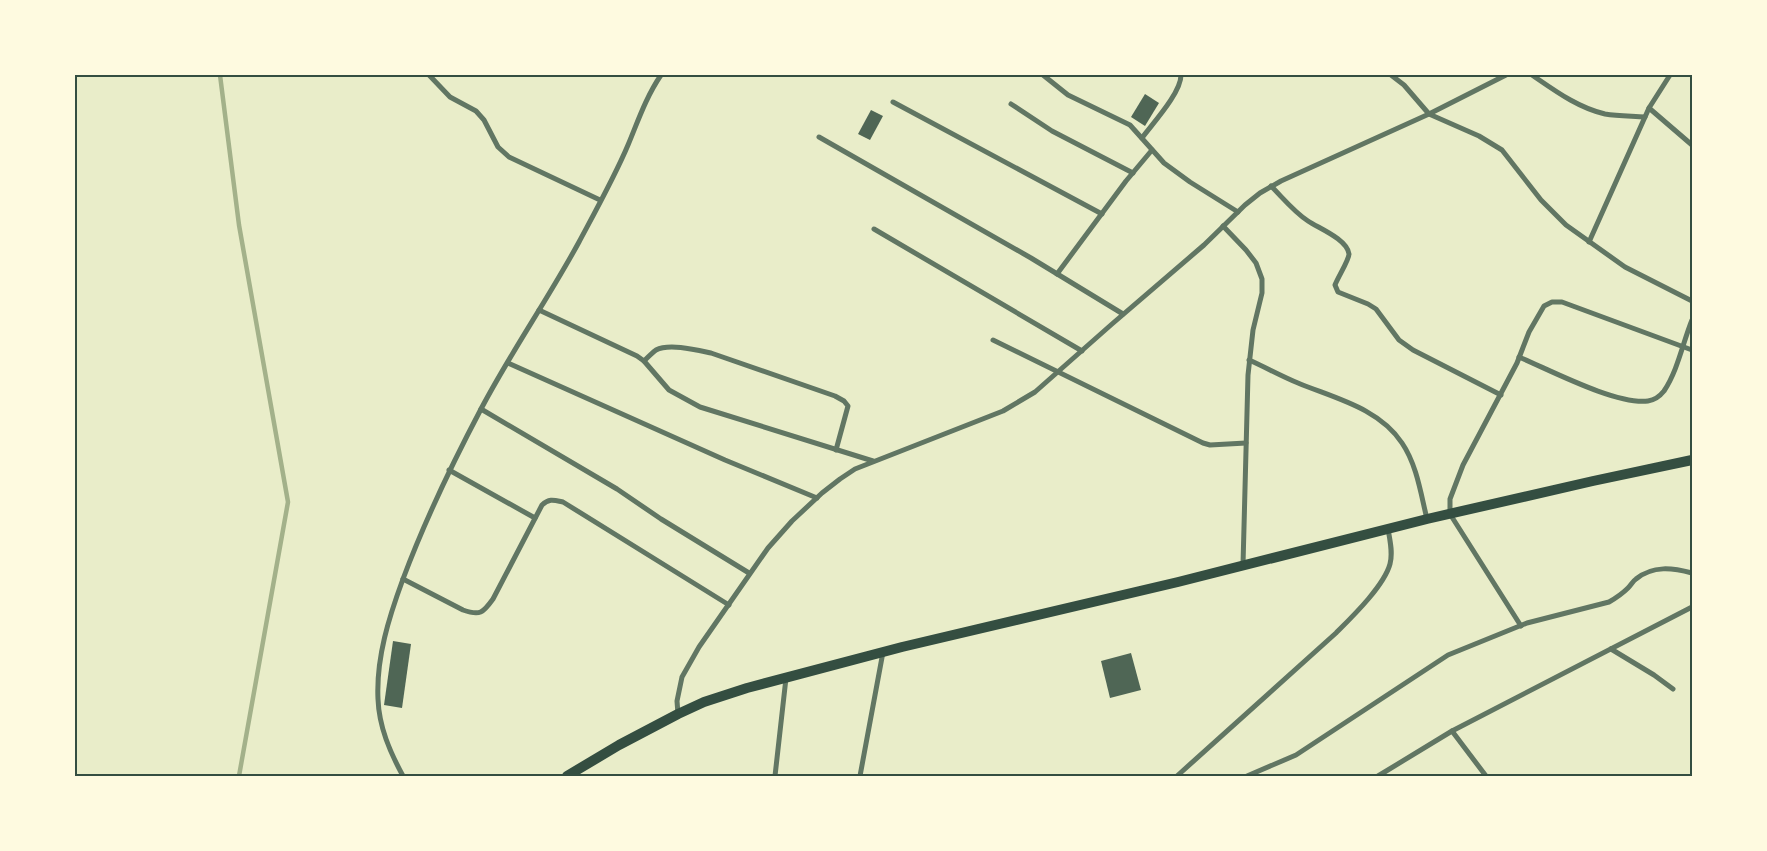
<svg xmlns="http://www.w3.org/2000/svg" width="1767" height="851" viewBox="0 0 1767 851" font-family="Lato,sans-serif">
	<style>
		.lines { fill: none; stroke-linecap: round; stroke-linejoin: round }
		.stream { stroke: #a3b18a; stroke-width: 4.5 }
		.building { fill: #4f6655 }
		.minor { stroke: #617663; stroke-width: 5 }
		.primary { stroke: #344e41; stroke-width: 10 }
		.neatline { fill: none; stroke: #344e41; stroke-width: 2 }
	</style>
	<rect width="100%" height="100%" fill="#e9edc9"/>
	<g class="lines">
		<path class="stream" d="M220 75 239 225 288 502 239 776"/>
	</g>
	<g class="building">
		<path d="M1145 94 1159 103 1145 126 1131 117Z"/>
		<path d="M871 110 883 116 870 140 858 134Z"/>
		<path d="M393 641 411 644 402 708 384 705Z"/>
		<path d="M1131 653 1141 690 1110 698 1101 661Z"/>
	</g>
	<g class="lines">
		<g class="minor">
			<path d="M429 75 450 97 476 111 484 120 498 147 509 157 600 200"/>
			<path d="M1043 75 1068 95 1130 125 1164 163 1190 182 1238 212"/>
			<path d="M1391 75 1404 85 1429 114 1479 136 1502 150 1541 200 1566 225 1625 267 1692 301"/>
			<path d="M1532 75C1554 90 1578 108 1605 114 1618 116 1632 116 1645 117"/>
			<path d="M893 102 1102 214"/>
			<path d="M1011 104 1052 131 1133 173"/>
			<path d="M1649 108 1692 145"/>
			<path d="M819 137 1031 258 1123 314"/>
			<path d="M1142 138C1153 123 1181 93 1181 75"/>
			<path d="M1271 186C1283 198 1294 212 1308 221 1318 228 1347 239 1349 254 1349 260 1338 277 1335 285L1338 292 1368 304 1376 309 1399 340 1413 350 1501 395"/>
			<path d="M1223 226 1246 250 1256 263 1262 279V293L1253 330 1248 375 1243 565"/>
			<path d="M874 229 1082 351"/>
			<path d="M1589 242 1649 108 1670 75"/>
			<path d="M1057 274 1126 181 1152 150"/>
			<path d="M539 310 637 356 644 361 669 390 700 407 873 461"/>
			<path d="M993 340 1203 443 1210 445 1246 443"/>
			<path d="M1519 357C1550 370 1616 405 1648 401 1655 400 1660 396 1664 391 1678 370 1683 342 1692 320"/>
			<path d="M1249 360C1265 367 1281 376 1298 383 1334 398 1379 408 1402 443 1417 465 1421 495 1427 519"/>
			<path d="M644 361C648 357 652 353 656 350 669 343 697 350 711 353L835 396 844 401 848 406 836 450"/>
			<path d="M508 363 725 460 817 498"/>
			<path d="M481 409 617 489 661 519 749 573"/>
			<path d="M449 470 535 518"/>
			<path d="M403 579 463 610C480 616 483 613 493 599L542 505C549 498 554 500 563 502L729 605"/>
			<path d="M1521 626 1450 514V499L1463 465 1517 363 1529 332 1544 306 1552 302H1562L1692 350"/>
			<path d="M1611 649 1654 675 1673 689"/>
			<path d="M678 714 677 701 682 677 699 647 768 548 792 521 822 493 840 479 855 469 1003 411 1035 392 1112 324 1204 245 1245 205 1260 193 1281 181 1429 114 1506 75"/>
			<path d="M1452 731 1486 776"/>
			<path d="M403 776C390 752 379 727 378 699 376 658 389 617 403 579 425 520 452 464 481 409 511 352 548 299 579 242 595 212 615 176 628 145 638 121 646 97 661 75"/>
			<path d="M775 776 786 678"/>
			<path d="M860 776 883 652"/>
			<path d="M1177 776 1336 633C1352 617 1384 586 1390 564 1393 553 1390 540 1388 529"/>
			<path d="M1247 776 1296 755 1448 655 1527 623 1609 602C1616 598 1622 594 1628 588 1631 585 1633 581 1636 579 1653 565 1673 568 1692 573"/>
			<path d="M1378 776 1452 731 1692 607"/>
		</g>
		<path class="primary" d="M567 776 619 745 678 714 704 702 747 688 902 647 1178 582 1427 519 1593 481 1692 460"/>
	</g>
	<rect width="1767" height="851" fill="none" stroke="#fefae0" stroke-width="152"/>
	<rect x="76" y="76" width="1615" height="699" class="neatline"/>
</svg>
